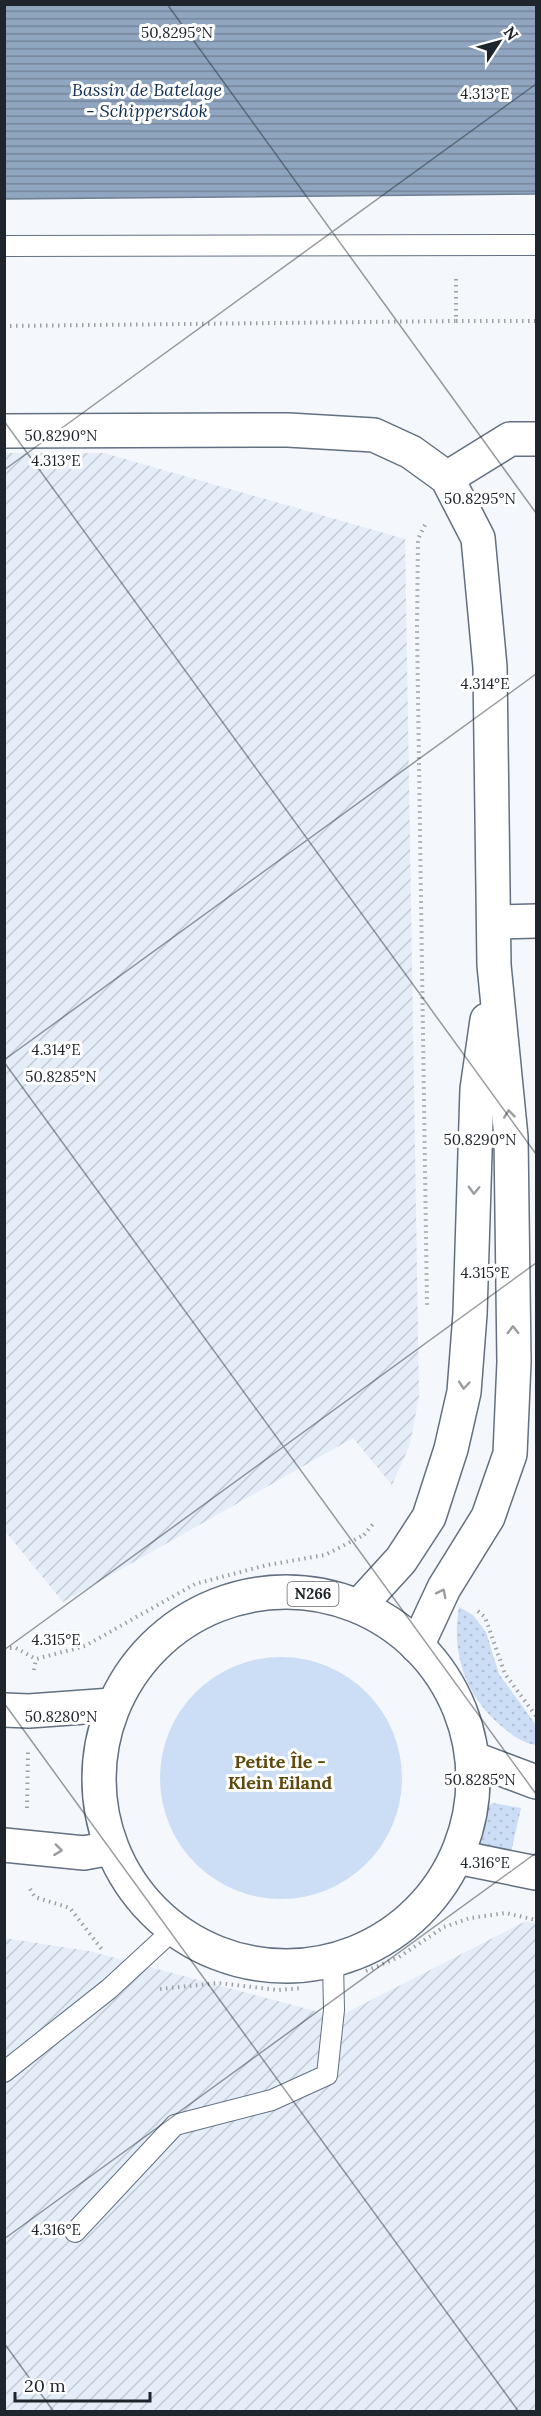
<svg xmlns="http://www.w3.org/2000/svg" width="541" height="2416" viewBox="0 0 541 2416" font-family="Lora,serif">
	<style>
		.industrial { fill: url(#industrial-furrows) }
		.grass { fill: url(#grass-dots) }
		.green { fill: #ccdef5 }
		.water { fill: url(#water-rules); stroke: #6e7f93; stroke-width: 1.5 }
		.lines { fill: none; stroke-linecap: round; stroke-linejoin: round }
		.lane-casing { stroke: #627082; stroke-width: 22 }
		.street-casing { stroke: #627082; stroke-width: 36 }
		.primary-casing { stroke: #627082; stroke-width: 36 }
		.path { stroke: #9da1a7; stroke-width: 4; stroke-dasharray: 1.5 4.5; stroke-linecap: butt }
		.lane { stroke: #fff; stroke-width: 20 }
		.street { stroke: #fff; stroke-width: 33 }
		.primary { stroke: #fff; stroke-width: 33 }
		.oneway { stroke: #9a9da0 }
		.ticks { fill: none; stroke: #1f252d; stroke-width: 1.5; stroke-opacity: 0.45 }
		.labels { text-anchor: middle; stroke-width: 6; stroke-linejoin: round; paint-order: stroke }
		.shield { fill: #fff; stroke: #62666c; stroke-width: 1.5 }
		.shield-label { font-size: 15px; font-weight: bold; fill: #1f252d }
		.water-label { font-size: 18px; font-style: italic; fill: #112f53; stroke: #fff }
		.neighbourhood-label { font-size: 18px; font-weight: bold; fill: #60490c; stroke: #fff }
		.ticks-label { font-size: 15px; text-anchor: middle; fill: #1f252d; stroke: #fff; stroke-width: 6; stroke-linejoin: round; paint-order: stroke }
	</style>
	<defs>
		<pattern id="industrial-furrows" width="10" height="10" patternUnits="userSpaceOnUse" patternTransform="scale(1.5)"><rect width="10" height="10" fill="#e4edf8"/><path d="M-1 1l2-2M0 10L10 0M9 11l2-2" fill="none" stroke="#c3cbd5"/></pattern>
		<pattern id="grass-dots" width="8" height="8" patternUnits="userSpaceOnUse" patternTransform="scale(1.5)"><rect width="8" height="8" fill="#ccdef5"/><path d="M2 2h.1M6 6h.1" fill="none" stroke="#afbed2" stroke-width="1.8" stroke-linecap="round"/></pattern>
		<pattern id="water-rules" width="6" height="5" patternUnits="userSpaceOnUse" patternTransform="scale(1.5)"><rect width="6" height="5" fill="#90a5bf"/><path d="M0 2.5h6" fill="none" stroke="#75869c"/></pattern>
	</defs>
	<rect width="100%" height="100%" fill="#f4f7fb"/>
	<g class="industrial">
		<path d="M5 453H104L405 539 419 1396 410 1444 392 1485 353 1438 63 1602 5 1531Z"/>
		<path d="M526 1921 536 1924V2411H5L4 1938 89 1951 338 2017Z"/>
	</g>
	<g class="grass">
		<path d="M459 1607 473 1615 486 1632 499 1674 536 1725V1745C522 1743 511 1734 500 1725 465 1694 451 1653 459 1607Z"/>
		<path d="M493 1803 521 1808 511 1852 483 1847 481 1844 488 1807Z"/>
	</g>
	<circle class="green" cx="281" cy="1778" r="121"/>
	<path class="water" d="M4 5H536V194L5 199Z"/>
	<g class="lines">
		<defs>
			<g id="lane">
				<path d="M4 246 536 245"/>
				<path d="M4 2072 109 1989 173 1930"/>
				<path d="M75 2232 175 2125 272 2100 327 2075 334 2010 333 1962"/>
			</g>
			<g id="street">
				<path d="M4 431 288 430 374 435 411 452 447 478 478 538 490 667 494 965 511 1137 514 1362 510 1454 488 1517 444 1588 417 1646"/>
				<path d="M447 478 510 439H536"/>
				<path d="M495 922 536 921"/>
				<path d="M359 1606 401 1560 429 1517 451 1449 464 1392 470 1314 477 1089 487 1020"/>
			</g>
			<g id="primary">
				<circle cx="286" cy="1779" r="187"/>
				<path d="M4 1710 29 1711 112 1705"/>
				<path d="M472 1758 536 1782"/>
				<path d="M4 1845 84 1853 111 1848"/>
				<path d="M457 1857 536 1873"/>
			</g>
		</defs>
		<use href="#lane" class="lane-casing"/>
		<use href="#street" class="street-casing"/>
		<use href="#primary" class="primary-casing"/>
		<g class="path">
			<path d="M456 279V321H536"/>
			<path d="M4 326 456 321"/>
			<path d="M425 525 418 539 417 628 427 1305"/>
			<path d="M364 1535 373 1524"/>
			<path d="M478 1611 485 1617 505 1674 536 1716"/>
			<path d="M4 1648H16L36 1659 85 1646 195 1584 267 1565 325 1555 364 1535"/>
			<path d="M34 1670 36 1659"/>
			<path d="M27 1808 28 1752"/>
			<path d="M30 1889 35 1897 70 1908 103 1951"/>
			<path d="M366 1971 399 1957 444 1927 470 1918 506 1913 536 1920"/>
			<path d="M160 1989 218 1983 278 1990 302 1988"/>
		</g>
		<use href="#lane" class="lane"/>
		<use href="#street" class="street"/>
		<use href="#primary" class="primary"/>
	</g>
	<defs><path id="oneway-chevron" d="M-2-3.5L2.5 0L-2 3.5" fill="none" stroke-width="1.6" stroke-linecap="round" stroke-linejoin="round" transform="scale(1.5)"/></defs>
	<g class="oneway">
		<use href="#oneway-chevron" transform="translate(509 1114) rotate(-96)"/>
		<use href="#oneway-chevron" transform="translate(474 1190) rotate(92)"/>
		<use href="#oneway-chevron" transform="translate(513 1330) rotate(-91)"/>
		<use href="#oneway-chevron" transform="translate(464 1385) rotate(95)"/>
		<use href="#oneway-chevron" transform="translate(442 1593) rotate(-63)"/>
		<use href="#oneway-chevron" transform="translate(58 1850) rotate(7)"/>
	</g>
	<path class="ticks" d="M167 4 536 513M4 421 536 1154M4 470 536 84M4 1060 536 674M4 1062 536 1794M4 1650 536 1263M4 1703 519 2412M4 2239 536 1853M4 2343 54 2412"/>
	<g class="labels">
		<rect class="shield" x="287.5" y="1582" width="51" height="24" rx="4.5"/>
		<g class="shield-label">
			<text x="313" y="1599">N266</text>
		</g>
		<g class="water-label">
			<text x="147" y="96">Bassin de Batelage<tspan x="147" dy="21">- Schippersdok</tspan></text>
		</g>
		<g class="neighbourhood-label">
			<text x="280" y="1768">Petite Île -<tspan x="280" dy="21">Klein Eiland</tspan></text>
		</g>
	</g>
	<g class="ticks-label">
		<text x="177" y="38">50.8295°N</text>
		<text x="485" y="99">4.313°E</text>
		<text x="61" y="441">50.8290°N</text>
		<text x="56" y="466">4.313°E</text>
		<text x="480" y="504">50.8295°N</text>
		<text x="485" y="689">4.314°E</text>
		<text x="56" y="1055">4.314°E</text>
		<text x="61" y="1082">50.8285°N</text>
		<text x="480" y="1145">50.8290°N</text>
		<text x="485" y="1278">4.315°E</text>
		<text x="56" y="1645">4.315°E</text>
		<text x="61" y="1722">50.8280°N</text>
		<text x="480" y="1785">50.8285°N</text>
		<text x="485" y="1868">4.316°E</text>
		<text x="56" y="2235">4.316°E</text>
	</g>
	<rect width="541" height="2416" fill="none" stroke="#1f252d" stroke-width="12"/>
	<g transform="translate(499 42) rotate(54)" stroke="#ffffff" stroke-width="4.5" paint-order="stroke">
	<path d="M0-4.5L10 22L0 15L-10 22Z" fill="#1f252d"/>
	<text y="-9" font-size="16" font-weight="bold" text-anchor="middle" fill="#1f252d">N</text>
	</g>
	<path d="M15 2392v9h135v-9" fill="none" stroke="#1f252d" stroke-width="3"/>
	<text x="24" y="2392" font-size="18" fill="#1f252d" stroke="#ffffff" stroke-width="4.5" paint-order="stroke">20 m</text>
</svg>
